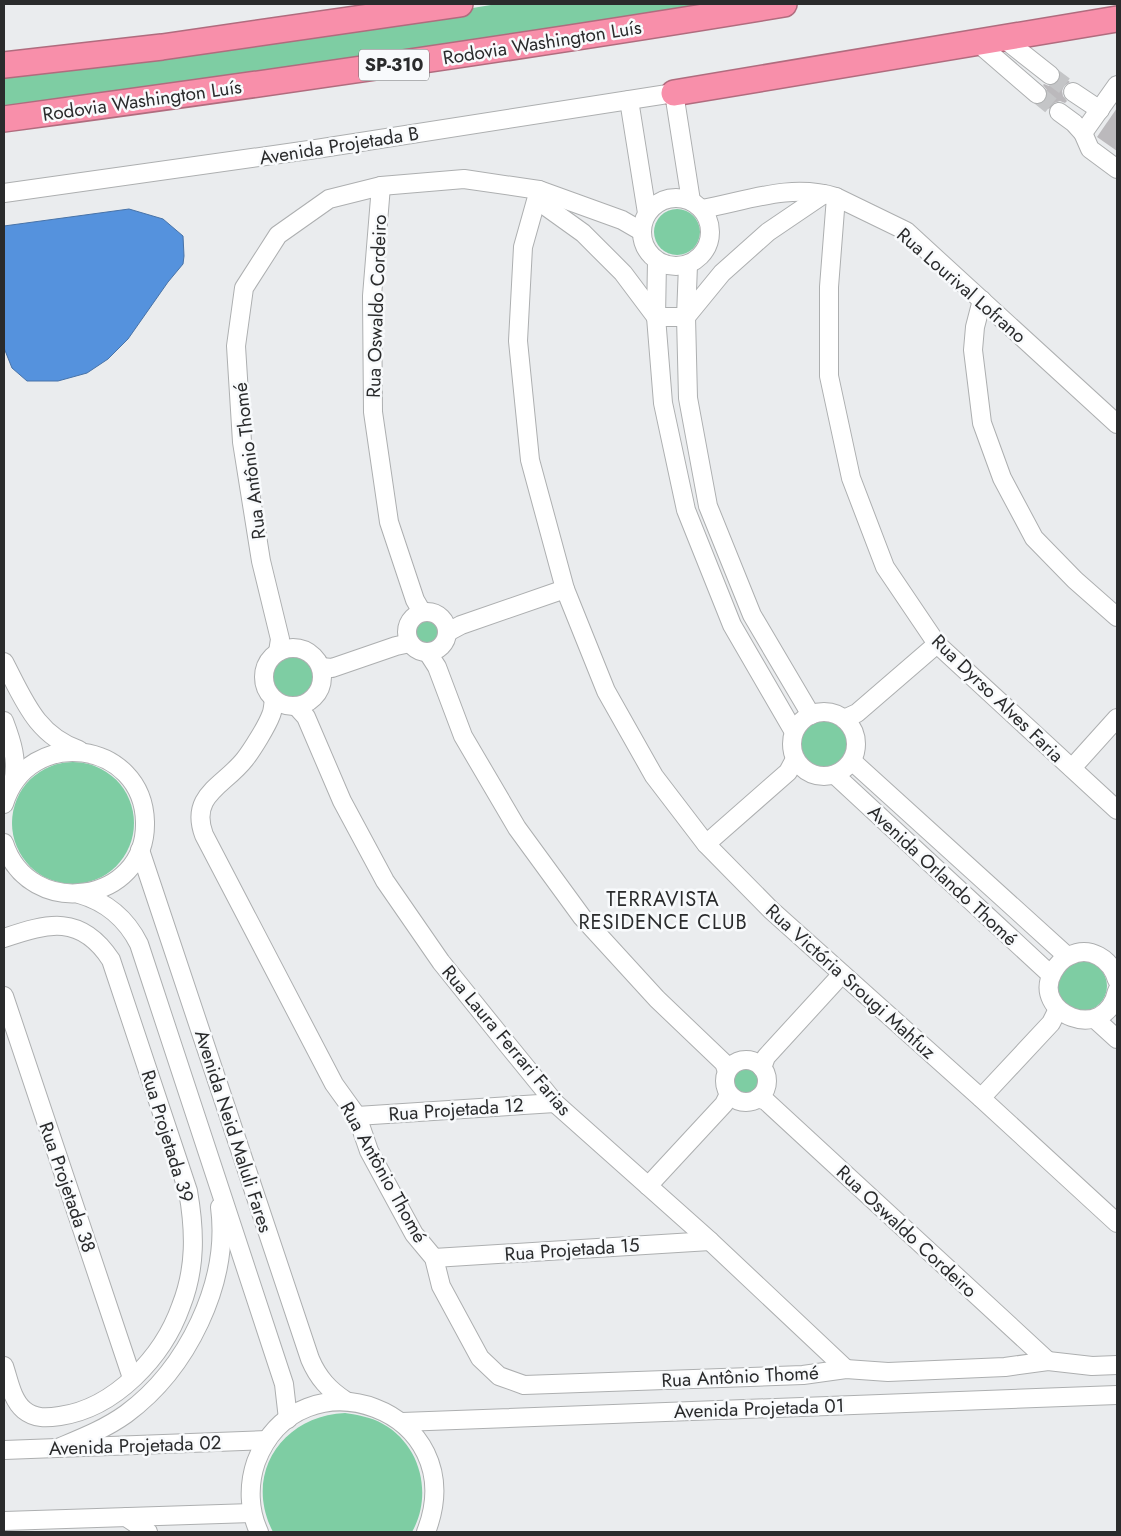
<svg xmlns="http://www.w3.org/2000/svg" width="1121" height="1536" viewBox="0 0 1121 1536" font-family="Jost,sans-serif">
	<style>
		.green { fill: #7ecda3 }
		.water { fill: #5592dd; stroke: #4873a8 }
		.building { fill: #bbb9bc }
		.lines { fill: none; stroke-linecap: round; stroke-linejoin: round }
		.minor-tunnel { stroke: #c4c5c7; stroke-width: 18; stroke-dasharray: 18 9; stroke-linecap: butt }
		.minor-casing { stroke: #adafb0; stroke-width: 20 }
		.highway-casing { stroke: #b06c7e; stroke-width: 28 }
		.minor { stroke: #fff; stroke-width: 18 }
		.highway { stroke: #f88faa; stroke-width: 25 }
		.labels { text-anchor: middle; stroke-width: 5; stroke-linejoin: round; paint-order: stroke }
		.shield { fill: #f8fafc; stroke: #68696a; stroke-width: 1 }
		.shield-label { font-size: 18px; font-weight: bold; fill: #2a2b2c }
		.street-label { font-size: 19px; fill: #2a2b2c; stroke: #f8fafc }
		.neighbourhood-label { font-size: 20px; letter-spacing: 1px; fill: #2a2b2c; stroke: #f8fafc }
	</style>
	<rect width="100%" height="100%" fill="#eaecee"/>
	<g class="green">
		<path d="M497 4H734L4 114V73L442 13Z"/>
		<circle cx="677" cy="232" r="23"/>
		<circle cx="427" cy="632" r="12"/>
		<circle cx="293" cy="677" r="21"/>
		<circle cx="824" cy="745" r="25"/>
		<circle cx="73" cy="823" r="61"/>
		<circle cx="1082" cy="986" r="25"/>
		<circle cx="745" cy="1080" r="13"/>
		<path d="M345 1413C358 1415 371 1417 383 1424 421 1445 433 1495 412 1532H273C243 1474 282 1416 345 1413Z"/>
	</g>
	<path class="water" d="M129 209 163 219 183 236 184 256 183 264 168 282 128 339 108 359 87 373 58 381H27L12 368 4 348V226Z"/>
	<g class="building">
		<path d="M1060 75 1070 82 1064 86 1062 91 1063 96 1067 101 1065 103 1060 101 1054 103 1049 109 1042 103 1045 101 1047 96V90L1043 85 1044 84 1049 86 1054 85 1059 81Z"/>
		<path d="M1117 108V151L1097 137Z"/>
	</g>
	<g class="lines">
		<g class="minor-tunnel">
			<path d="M1050 75 1073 92"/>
			<path d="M1037 94 1059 112"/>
		</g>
		<defs>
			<g id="minor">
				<path d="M1003 38 1050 75"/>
				<path d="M978 43 1037 94"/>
				<path d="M1073 92 1100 110"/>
				<path d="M629 100 647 213"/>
				<path d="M1059 112 1074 123 1083 133 1090 149 1117 169"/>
				<path d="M1083 133 1117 85"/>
				<path d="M381 186 372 296 373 412 389 522 415 600 422 612"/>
				<path d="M539 190 523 247 518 341 530 460 565 589 606 691 654 776 706 844 771 910 981 1098 1117 1223"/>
				<path d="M4 193 316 149 674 93 691 201"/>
				<path d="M836 197 829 287V376L851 478 885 567 937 644 1117 810"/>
				<circle cx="676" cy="232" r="34"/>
				<path d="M537 200 583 233 623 273 656 317H686L722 273 768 232 824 194"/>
				<path d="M702 209C747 201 790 183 836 197L906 231 1117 424"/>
				<path d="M657 261 656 317 663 403 686 510 732 625 794 732"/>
				<path d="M688 265 686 317 688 398 708 506 752 615 811 715"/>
				<path d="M982 300 975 327 973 350 982 423 1002 478 1034 538 1075 580 1117 617"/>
				<circle cx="427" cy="632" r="20"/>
				<path d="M448 632 461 625 565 589"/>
				<circle cx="293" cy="677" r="29"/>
				<path d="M278 652 280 639 261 561 242 442 236 346 244 288 278 235 329 199 381 186 464 179 539 190 622 220 641 231"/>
				<path d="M428 653 437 667 463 736 517 828 582 917 657 999 724 1063 727 1071"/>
				<path d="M4 662C24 700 36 735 79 750"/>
				<path d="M321 667 332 668 396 646 410 643"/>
				<path d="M274 700C273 705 273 711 271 715 267 726 252 750 245 759 224 786 189 795 204 835L334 1084 357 1116 369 1151 414 1234 434 1258 441 1286 480 1358 499 1376 524 1385 803 1375 846 1369 888 1372 1005 1367 1048 1361 1092 1366 1117 1365"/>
				<path d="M297 707 306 717 342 801 385 881 441 962 507 1044 555 1103 710 1241 846 1369"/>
				<circle cx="824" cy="744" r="32"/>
				<path d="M844 719 857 713 937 644"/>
				<path d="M4 721C12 742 18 760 13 783"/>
				<path d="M852 761 1067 956"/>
				<path d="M1072 768 1117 718"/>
				<path d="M835 775 1051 975"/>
				<path d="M4 804C28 725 143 740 145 822 147 904 29 921 4 843"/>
				<path d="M706 844 788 772 795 759"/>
				<path d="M140 850 310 1359C318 1378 329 1390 346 1401"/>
				<path d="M79 894C107 902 126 918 139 944L284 1384 288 1419"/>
				<path d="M4 938C48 923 81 914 111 960L188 1191C195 1231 196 1268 181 1306 163 1357 115 1408 60 1416 47 1418 35 1419 24 1410 12 1400 9 1381 4 1366"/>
				<path d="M1117 980C1111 959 1090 945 1069 956 1062 959 1057 965 1053 972 1030 1013 1105 1045 1117 991"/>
				<path d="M4 996 132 1378"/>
				<path d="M1095 1019 1117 1039"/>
				<circle cx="746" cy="1081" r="21"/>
				<path d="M762 1068 766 1057 842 974"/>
				<path d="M758 1098 766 1101 1048 1361"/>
				<path d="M981 1098 1051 1023 1058 1009"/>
				<path d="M357 1116 555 1103"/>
				<path d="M648 1186 724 1104 729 1094"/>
				<path d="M434 1258 710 1241"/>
				<path d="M402 1422 1117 1395"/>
				<path d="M58 1448C82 1438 105 1429 126 1414 187 1369 230 1283 220 1207"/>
				<path d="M4 1450 267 1440"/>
				<path d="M126 1517 148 1532"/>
				<path d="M4 1521 252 1513"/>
				<path d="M259 1532C249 1511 248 1485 256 1462 299 1348 474 1409 426 1532"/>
			</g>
			<g id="highway">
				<path d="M4 65 162 47 460 4"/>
				<path d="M674 93 1117 19"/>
				<path d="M4 119C264 84 524 47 784 4"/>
			</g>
		</defs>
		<use href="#minor" class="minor-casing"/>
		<use href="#highway" class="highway-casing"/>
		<use href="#minor" class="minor"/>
		<use href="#highway" class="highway"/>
	</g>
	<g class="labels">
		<rect class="shield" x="359" y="49.5" width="70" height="31" rx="4"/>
		<g class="shield-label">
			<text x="394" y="71">SP-310</text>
		</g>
		<g class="street-label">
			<text transform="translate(542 42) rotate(-9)" y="7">Rodovia Washington Luís</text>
			<text transform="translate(142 100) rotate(-8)" y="7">Rodovia Washington Luís</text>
			<text transform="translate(339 145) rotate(-9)" y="7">Avenida Projetada B</text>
			<text transform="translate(962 285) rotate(41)" y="7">Rua Lourival Lofrano</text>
			<text transform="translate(376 306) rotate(-88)" y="7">Rua Oswaldo Cordeiro</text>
			<text transform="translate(249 461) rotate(-97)" y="7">Rua Antônio Thomé</text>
			<text transform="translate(998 698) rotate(44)" y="7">Rua Dyrso Alves Faria</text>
			<text transform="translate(943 875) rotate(43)" y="7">Avenida Orlando Thomé</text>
			<text transform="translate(851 981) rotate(42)" y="7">Rua Victória Srougi Mahfuz</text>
			<text transform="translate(507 1040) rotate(50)" y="7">Rua Laura Ferrari Farias</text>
			<text transform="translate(456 1109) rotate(-4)" y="7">Rua Projetada 12</text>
			<text transform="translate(234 1131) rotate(72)" y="7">Avenida Neid Maluli Fares</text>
			<text transform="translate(168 1136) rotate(73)" y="7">Rua Projetada 39</text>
			<text transform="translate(384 1172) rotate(61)" y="7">Rua Antônio Thomé</text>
			<text transform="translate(68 1187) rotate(71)" y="7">Rua Projetada 38</text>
			<text transform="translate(907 1231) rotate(43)" y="7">Rua Oswaldo Cordeiro</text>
			<text transform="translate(572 1249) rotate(-4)" y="7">Rua Projetada 15</text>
			<text transform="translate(740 1376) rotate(-3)" y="7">Rua Antônio Thomé</text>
			<text transform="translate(759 1408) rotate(-2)" y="7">Avenida Projetada 01</text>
			<text transform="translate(135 1445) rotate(-2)" y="7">Avenida Projetada 02</text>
		</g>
		<g class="neighbourhood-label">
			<text x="663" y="906">TERRAVISTA<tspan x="663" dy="23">RESIDENCE CLUB</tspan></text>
		</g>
	</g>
	<rect width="1121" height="1536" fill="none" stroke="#2a2b2c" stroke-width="10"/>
</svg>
